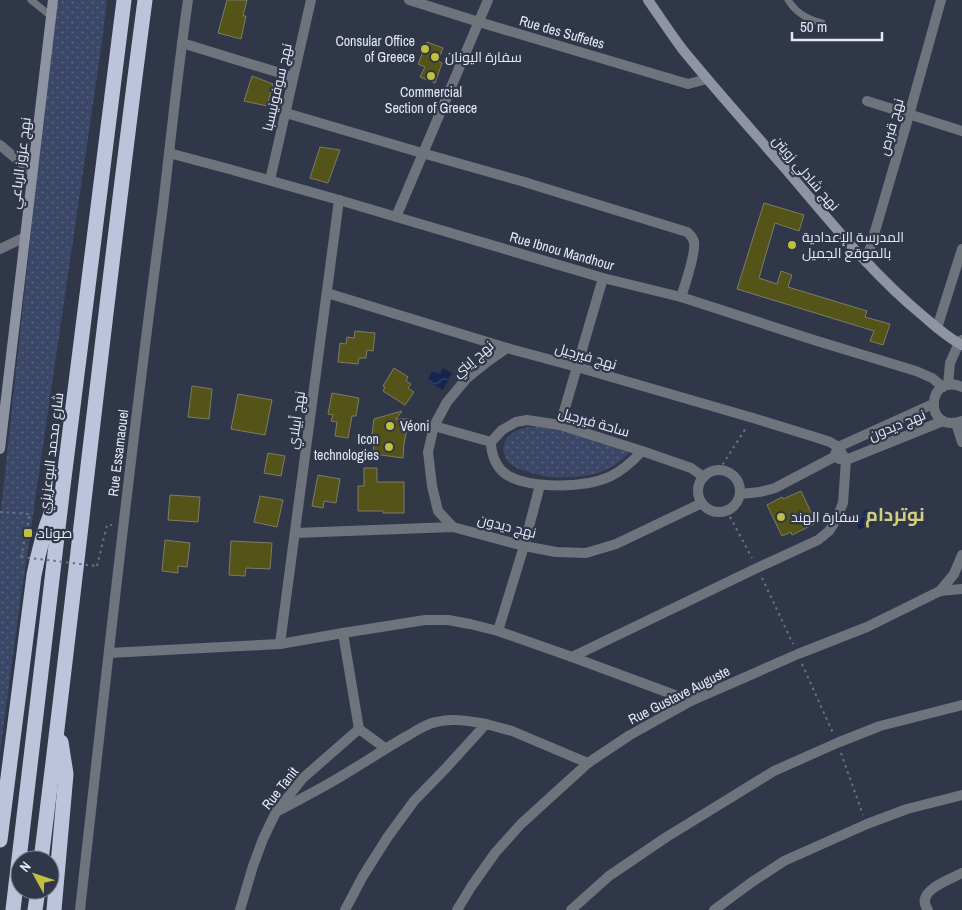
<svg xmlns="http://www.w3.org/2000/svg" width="962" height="910" viewBox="0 0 962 910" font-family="'Archivo Narrow',Cairo,sans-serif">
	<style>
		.grass { fill: url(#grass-dots) }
		.water { fill: url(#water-waves) }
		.building { fill: #545318; stroke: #7c7c66 }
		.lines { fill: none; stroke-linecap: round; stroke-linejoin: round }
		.path { stroke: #6b7181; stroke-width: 2; stroke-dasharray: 2.5 4; stroke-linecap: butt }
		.lane { stroke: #6f737c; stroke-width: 7 }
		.street { stroke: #6f737c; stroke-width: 10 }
		.secondary { stroke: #8e94a2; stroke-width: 10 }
		.highway { stroke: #bbc4db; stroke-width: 15 }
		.path-bridge { stroke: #6b7181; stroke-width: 2; stroke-dasharray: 2.5 4; stroke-linecap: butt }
		.poi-dot { fill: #c1be40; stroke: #303749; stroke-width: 2 }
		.labels { text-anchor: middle; stroke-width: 4.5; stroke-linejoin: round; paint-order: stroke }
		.street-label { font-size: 14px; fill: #e3e8f4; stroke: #303749 }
		.poi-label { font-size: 14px; fill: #e3e8f4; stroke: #303749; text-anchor: start }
		.district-label { font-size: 19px; font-weight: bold; fill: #d0cf81; stroke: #303749 }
	</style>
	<defs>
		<pattern id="grass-dots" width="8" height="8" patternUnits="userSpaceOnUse" patternTransform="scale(1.25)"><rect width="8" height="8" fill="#3b4767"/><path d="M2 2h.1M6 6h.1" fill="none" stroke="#57627d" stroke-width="1.8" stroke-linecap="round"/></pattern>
		<pattern id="water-waves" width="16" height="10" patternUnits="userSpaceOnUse" patternTransform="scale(1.25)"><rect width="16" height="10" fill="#17244d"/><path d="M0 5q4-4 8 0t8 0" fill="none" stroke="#394467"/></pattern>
	</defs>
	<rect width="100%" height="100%" fill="#303749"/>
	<g class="grass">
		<path d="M56 0H107L101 49 19 610 0 753V519Z"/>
		<path d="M538 426 561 429 630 452C622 461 610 469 598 473 586 477 557 479 544 476 538 475 532 473 526 471 522 470 518 469 515 467 499 459 500 438 516 431 523 427 531 427 538 426Z"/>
	</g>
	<g class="water">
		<path d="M443 368 452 373 443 390 427 381 433 370 440 374Z"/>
		<path d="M882 508 886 517 860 531 855 521 862 517 864 511 867 509 875 511Z"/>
	</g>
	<g class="building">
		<path d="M227 0H247L243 16H246L241 39 218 33Z"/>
		<path d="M427 42 443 48 438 61 442 63 435 83 420 77 425 67 418 64Z"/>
		<path d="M252 76 273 84 267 106 244 101Z"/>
		<path d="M320 147 340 150 328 183 310 178Z"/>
		<path d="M764 203 804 215 799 231 775 223 759 278 777 284 781 271 792 275 788 287 867 311 865 317 890 324 883 345 870 341 874 331 737 289Z"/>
		<path d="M355 331 375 333 373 351 367 350 366 358H359L358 364 338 362 340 343 346 344 347 337 354 338Z"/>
		<path d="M394 368 408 377 406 381 411 384 408 388 414 392 405 405 383 391 385 387 383 386Z"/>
		<path d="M192 386 212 389 209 419 188 417Z"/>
		<path d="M332 393 359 398 356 416H352L348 438 335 436 337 422 331 421 333 415 328 414Z"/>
		<path d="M238 394 272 400 265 435 231 429Z"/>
		<path d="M402 411 396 419H409L404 444 403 458 374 454 373 434H372L374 419Z"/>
		<path d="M268 453 285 456 281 476 264 473Z"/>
		<path d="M364 468H377V482H404V513H383V511H358V486H364Z"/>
		<path d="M318 475 340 479 336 503 324 501 323 508 312 506Z"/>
		<path d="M801 491 816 523 792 535 791 532 782 536 767 505 782 497 783 499Z"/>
		<path d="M170 495 200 497 198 522 168 520Z"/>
		<path d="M260 496 283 500 277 527 254 522Z"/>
		<path d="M165 540 190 543 187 567 178 566V573L162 571Z"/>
		<path d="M231 541 272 543 270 569 246 568 245 576 229 575Z"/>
	</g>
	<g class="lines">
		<g class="path">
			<path d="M719 470 746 428"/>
			<path d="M727 511 752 558"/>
			<path d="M0 512 30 514 21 557"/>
			<path d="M97 566 107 525H112"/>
			<path d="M762 578 793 644"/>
			<path d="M802 664 833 733"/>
			<path d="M841 753 863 815"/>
		</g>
		<g class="lane">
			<path d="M31 0 52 17"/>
			<path d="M788 0C796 13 807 19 822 23"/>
		</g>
		<g class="street">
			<path d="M409 0 479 22 688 84 707 79"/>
			<path d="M182 43 293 77"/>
			<path d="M867 101 962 131"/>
			<path d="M286 113 422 153 521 181 687 232C690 235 693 237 694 242 696 253 685 285 681 297"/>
			<path d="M0 145 32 172"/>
			<path d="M169 153 229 169 339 200 603 278 681 297 817 341 916 371 932 378 943 387"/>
			<path d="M270 180 311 0"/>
			<path d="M396 217 488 0"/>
			<path d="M0 249 25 237"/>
			<path d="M866 262 909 115 941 0"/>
			<path d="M327 293 507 348 577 367 753 418 818 438 830 442 838 447 846 460 843 503 836 520 829 531 818 540 757 568 572 657"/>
			<path d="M937 328 962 249"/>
			<path d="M948 385 950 363 959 343 962 340"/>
			<path d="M962 387C926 371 923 435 962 421"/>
			<path d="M956 423 962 442"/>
			<path d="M560 425 603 278"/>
			<path d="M434 426 491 442"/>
			<path d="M642 451C633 461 622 471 609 477 584 488 531 489 507 475 496 468 491 454 491 442L502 430 516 422 527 420 560 425 642 451 691 468 704 477"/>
			<path d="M839 459 846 460 943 421"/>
			<circle cx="719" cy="491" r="21"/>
			<path d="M740 494 760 492 775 488 834 457 838 447 933 404"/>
			<path d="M453 527 438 511 432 486 428 452 434 426 447 402 467 378 487 362 507 348"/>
			<path d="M295 533 453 527 524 546 556 552 586 553 616 544 702 503"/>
			<path d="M940 591 954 574 962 555"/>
			<path d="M498 631 524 546 540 485"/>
			<path d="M343 633 359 729 385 748"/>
			<path d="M280 644 339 200"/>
			<path d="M109 653 280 644 343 633 425 620H448L470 624 498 631 572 657 691 701"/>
			<path d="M276 812C301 799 326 786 350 771 370 759 389 746 409 735 417 730 426 724 436 722 453 718 470 721 486 724"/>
			<path d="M80 910C106 675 132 440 163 206 171 137 178 68 188 0"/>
			<path d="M240 910 253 866 263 839 276 812 303 778 359 729"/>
			<path d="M345 910 363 876 387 838 414 801 446 768 486 724 512 731 588 763"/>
			<path d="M457 910 471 887 495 853 521 824 588 763 630 735 691 701 798 654 867 627 940 591 962 589"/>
			<path d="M571 910 609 876 665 838 774 771 837 743 880 726 962 705"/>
			<path d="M714 910 752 882 784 861 867 824 907 809 962 795"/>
			<path d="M928 910C914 891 949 880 962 873"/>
		</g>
		<g class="secondary">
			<path d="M648 0C660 17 671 34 683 50 715 89 749 127 782 165 827 217 869 271 922 315 935 326 948 338 962 345"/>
			<path d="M0 449 53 0"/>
		</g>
		<g class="highway">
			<path d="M0 840 34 575C39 549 46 523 57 499"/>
			<path d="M41 860C77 573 107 286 145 0"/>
			<path d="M13 910 63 486 124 0"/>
			<path d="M35 910 38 890"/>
			<path d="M54 910 66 774 61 742"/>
		</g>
		<path class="path-bridge" d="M21 557 97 566"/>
	</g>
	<g class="poi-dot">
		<circle cx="425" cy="49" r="5"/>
		<circle cx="435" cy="57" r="5"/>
		<circle cx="431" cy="76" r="5"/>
		<circle cx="792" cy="245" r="5"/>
		<circle cx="390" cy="426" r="5"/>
		<circle cx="389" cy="447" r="5"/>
		<circle cx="781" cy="517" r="5"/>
		<rect x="23" y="528" width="10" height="10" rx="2.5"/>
	</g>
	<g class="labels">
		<g class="street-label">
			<text transform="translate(562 32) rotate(16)" y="5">Rue des Suffetes</text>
			<text transform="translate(277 87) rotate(-77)" y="5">نهج سوفونيسبا</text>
			<text transform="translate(891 127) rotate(-74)" y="5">نهج قبرص</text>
			<text transform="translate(20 163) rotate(-83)" y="5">نهج عزوز الرباعي</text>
			<text transform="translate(806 173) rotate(49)" y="5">نهج شادلي زويتن</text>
			<text transform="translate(562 251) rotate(16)" y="5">Rue Ibnou Mandhour</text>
			<text transform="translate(586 356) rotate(16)" y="5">نهج فيرجيل</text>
			<text transform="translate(473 359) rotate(-40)" y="5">نهج إيني</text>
			<text transform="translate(296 420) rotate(-82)" y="5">نهج أبيلاي</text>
			<text transform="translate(594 422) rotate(16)" y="5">ساحة فيرجيل</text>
			<text transform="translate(897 425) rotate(-22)" y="5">نهج ديدون</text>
			<text transform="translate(51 453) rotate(-83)" y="5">شارع محمد البوعزيزي</text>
			<text transform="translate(118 453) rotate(-83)" y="5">Rue Essamaouel</text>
			<text transform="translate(507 526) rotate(14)" y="5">نهج ديدون</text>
			<text transform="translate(679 695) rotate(-27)" y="5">Rue Gustave Auguste</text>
			<text transform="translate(280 788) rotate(-52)" y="5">Rue Tanit</text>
		</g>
		<g class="poi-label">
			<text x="415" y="46" text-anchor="end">Consular Office<tspan x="415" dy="16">of Greece</tspan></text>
			<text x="445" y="62">سفارة اليونان</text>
			<text x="431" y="97" text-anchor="middle">Commercial<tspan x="431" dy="16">Section of Greece</tspan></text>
			<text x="802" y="242">المدرسة الإعدادية<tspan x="802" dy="16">بالموقع الجميل</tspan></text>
			<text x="400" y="431">Véoni</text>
			<text x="379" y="444" text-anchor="end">Icon<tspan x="379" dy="16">technologies</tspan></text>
			<text x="791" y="522">سفارة الهند</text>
			<text x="38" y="538">صوناد</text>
		</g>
		<g class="district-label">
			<text x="895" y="521">نوتردام</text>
		</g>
	</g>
	<g transform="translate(35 875) rotate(310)"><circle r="24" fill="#303749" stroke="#787e8d"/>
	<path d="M0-4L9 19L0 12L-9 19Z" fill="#c1be40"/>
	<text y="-8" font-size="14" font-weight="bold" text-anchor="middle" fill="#e3e8f4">N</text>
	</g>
	<path d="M792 32v8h90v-8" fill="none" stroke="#e3e8f4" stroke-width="2.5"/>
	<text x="800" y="32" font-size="15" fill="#e3e8f4" stroke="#303749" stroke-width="4" paint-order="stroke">50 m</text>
</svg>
